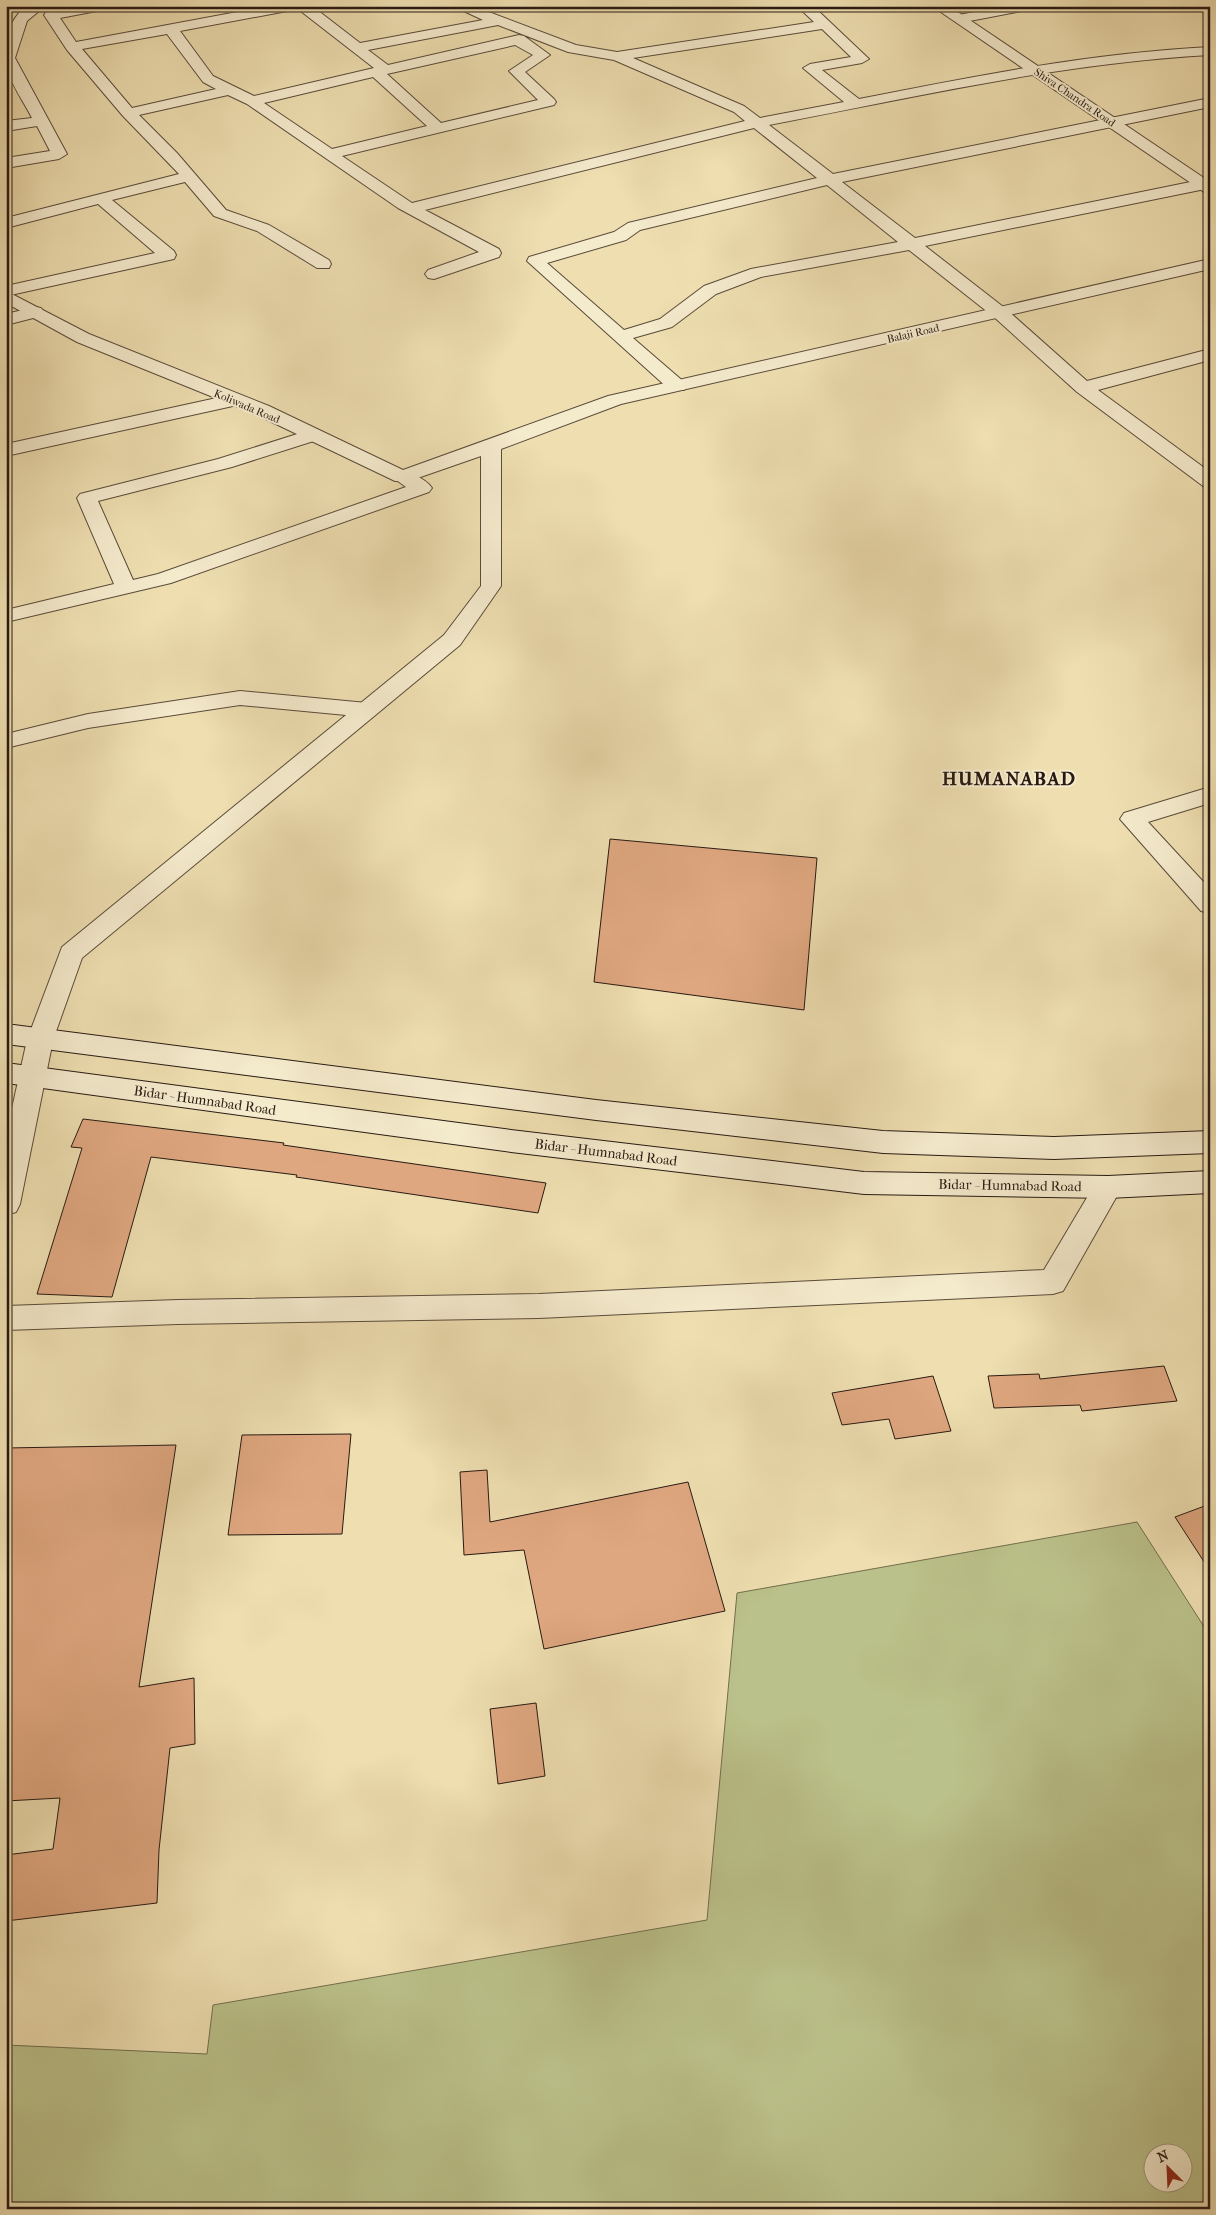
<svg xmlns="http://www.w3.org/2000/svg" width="1216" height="2215" viewBox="0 0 1216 2215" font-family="'IM FELL French Canon',serif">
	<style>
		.green { fill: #bbc18a; stroke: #726e4e; fill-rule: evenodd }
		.building { fill: #dfa780; stroke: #281a12 }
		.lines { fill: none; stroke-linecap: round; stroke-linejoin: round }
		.minor-casing { stroke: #5a4b3a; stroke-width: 2 }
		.tertiary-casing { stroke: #5a4b3a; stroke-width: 2 }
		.secondary-casing { stroke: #281a12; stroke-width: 2 }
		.minor { fill: #f4eacc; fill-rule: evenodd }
		.tertiary { fill: #f4eacc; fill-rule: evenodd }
		.secondary { fill: #f4eacc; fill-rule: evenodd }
		.labels { text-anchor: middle; stroke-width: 4; stroke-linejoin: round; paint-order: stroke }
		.far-street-label { font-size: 11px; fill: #281a12; stroke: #f4eacc }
		.street-label { font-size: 14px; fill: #281a12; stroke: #f4eacc }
		.district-label { font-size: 19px; font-weight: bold; letter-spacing: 1px; fill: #281a12; stroke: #f4eacc }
	</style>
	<rect width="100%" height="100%" fill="#eedeb0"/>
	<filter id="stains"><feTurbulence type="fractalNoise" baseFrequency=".004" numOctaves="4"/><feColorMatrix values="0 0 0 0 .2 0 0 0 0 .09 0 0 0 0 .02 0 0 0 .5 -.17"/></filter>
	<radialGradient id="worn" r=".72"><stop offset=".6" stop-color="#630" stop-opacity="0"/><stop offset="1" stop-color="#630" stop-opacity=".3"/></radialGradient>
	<path class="green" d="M1137 1522 1210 1636V2209H6V2045L207 2054 213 2005 707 1920 737 1593ZM1154 2152H1184V2182H1154Z"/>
	<g class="building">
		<path d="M610 839 817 858 804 1010 594 982Z"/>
		<path d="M83 1119 284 1143 283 1145 546 1183 538 1213 296 1177 297 1175 151 1157 112 1297 37 1294 82 1148 71 1147Z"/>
		<path d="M1164 1366 1177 1401 1082 1411 1080 1405 994 1408 988 1376 1039 1374 1040 1379Z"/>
		<path d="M933 1376 951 1431 895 1439 889 1419 842 1425 832 1393Z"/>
		<path d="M351 1434 342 1534 228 1535 242 1435Z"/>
		<path d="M176 1445 139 1687 194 1678 195 1744 170 1748 159 1850 157 1903 6 1921V1855L53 1849 60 1798 6 1801V1448Z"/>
		<path d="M487 1470 490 1522 688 1482 725 1611 544 1649 524 1550 464 1555 460 1472Z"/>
		<path d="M1210 1504V1571L1175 1517Z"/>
		<path d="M536 1703 545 1776 498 1784 490 1709Z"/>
	</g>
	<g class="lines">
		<defs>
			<g id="minor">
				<path d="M26 6H45L27 21 15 58 67 154 59 159 6 168V158L50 151 37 126 6 131V121L32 118C24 102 12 86 7 69 0 49 9 19 26 6Z"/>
				<path d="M77 6H109L102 10 60 18 76 42 269 6H312L360 43 483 20 453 6H473L576 45 617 52 814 22 797 6H813L869 59 862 63 822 70 859 99C975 76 1091 53 1210 47V55C1061 63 915 97 769 125L833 174 1210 98V107L842 182 915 238 1210 178V188L925 246 1006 309 1087 381 1210 349V360L1098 390 1210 472V488L1203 486 1077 392 994 317 909 250 761 277 716 294 672 327 633 338 684 382 686 386 684 390H670L527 261 529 257 614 232 628 223 817 178 754 128 425 210 499 249 501 253 499 257 434 279 428 278 425 274 428 270 479 252 398 208 247 104 228 95 139 115 177 153 226 210 269 225 329 260 331 264 329 268H317L257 231 214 216 185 182 112 200 174 251 176 255 174 259 6 296V286L155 253 98 204 6 228V218L179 174 123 116 67 50 44 15 46 12ZM298 9 374 68 254 96 213 76 180 31ZM498 25 568 52 614 60 734 112 745 121 412 203 342 156 554 105 556 102 554 99 525 72 550 55 524 36 519 35 388 65 368 50ZM822 29 851 57 810 64 803 68 844 102 760 118 744 106 633 58ZM167 34 203 82 216 89 132 108 82 49ZM515 45 533 55 509 71 538 100 441 123 387 74ZM373 77 427 126 332 149 264 103ZM827 185 898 242 751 269 704 286 660 319 624 330 547 263 626 240 640 230Z"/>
				<path d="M1004 6H1034L1027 10 959 23 952 19 959 15Z"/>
				<path d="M35 307 41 308 44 312 41 316 6 325V314Z"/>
				<path d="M235 394 242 396 244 400 242 404 6 456V444Z"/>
				<path d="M313 429 320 431 323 435 320 439 232 467 98 501 133 580 158 574 406 487 392 477 395 473C407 470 425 478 432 488L429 492 171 583 6 622V610L114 584 77 498 80 494 218 459Z"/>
				<path d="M240 691 367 703 375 705 378 710 375 715 367 717 240 705 88 728 6 748V734L88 714Z"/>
				<path d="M1210 787V803L1148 822 1210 889V913L1201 911 1120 819 1124 813Z"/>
				<path d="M1108 1176 1118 1179 1122 1187 1063 1291 1053 1294 539 1318 178 1324 6 1330V1306L178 1300 539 1294 1044 1270 1098 1179Z"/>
			</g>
			<g id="tertiary">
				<path d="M932 6H949L1210 182V194L1204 192Z"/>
				<path d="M1210 259V269L621 404 501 449V586L460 645 82 958 53 1040 20 1204 16 1212 6 1215V1136L27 1040 62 947 444 635 481 586V456L409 481H395L255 414 77 342 6 303V291L89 334 269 406 403 470 608 396Z"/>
			</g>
			<g id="secondary">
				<path d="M6 1024 596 1100 883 1131 1054 1137 1210 1131V1153L1054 1159 883 1153 596 1120 6 1044Z"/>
				<path d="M6 1063 511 1130 864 1172 1108 1176 1210 1171V1193L1108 1198 864 1194 511 1152 6 1083Z"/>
			</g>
		</defs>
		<use href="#minor" class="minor-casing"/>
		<use href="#tertiary" class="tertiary-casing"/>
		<use href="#secondary" class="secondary-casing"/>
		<use href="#minor" class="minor"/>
		<use href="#tertiary" class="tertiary"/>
		<use href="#secondary" class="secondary"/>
	</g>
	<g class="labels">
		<g class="far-street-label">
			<text transform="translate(1075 97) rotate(34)" y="4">Shiva Chandra Road</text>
			<text transform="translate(913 333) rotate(-13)" y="4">Balaji Road</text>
			<text transform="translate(247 406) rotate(23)" y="4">Koliwada Road</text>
		</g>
		<g class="street-label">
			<text transform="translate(205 1100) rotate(8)" y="5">Bidar - Humnabad Road</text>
			<text transform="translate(606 1152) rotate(7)" y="5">Bidar - Humnabad Road</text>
			<text transform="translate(1010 1185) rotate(1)" y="5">Bidar - Humnabad Road</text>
		</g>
		<g class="district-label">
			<text x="1009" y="785">HUMANABAD</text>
		</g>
	</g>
	<rect width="1216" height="2215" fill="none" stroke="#eedeb0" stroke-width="25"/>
	<rect x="8" y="8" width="1201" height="2200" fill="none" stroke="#281a12" stroke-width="2.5"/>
	<rect x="12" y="12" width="1191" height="2190" fill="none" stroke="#281a12"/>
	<g transform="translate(1168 2168) rotate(336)"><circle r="24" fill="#f4eacc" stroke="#a29782"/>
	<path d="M0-4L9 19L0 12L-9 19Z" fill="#8f2418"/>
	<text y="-8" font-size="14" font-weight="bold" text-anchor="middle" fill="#281a12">N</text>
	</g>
	<rect width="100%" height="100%" filter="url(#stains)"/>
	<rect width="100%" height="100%" fill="url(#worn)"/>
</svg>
